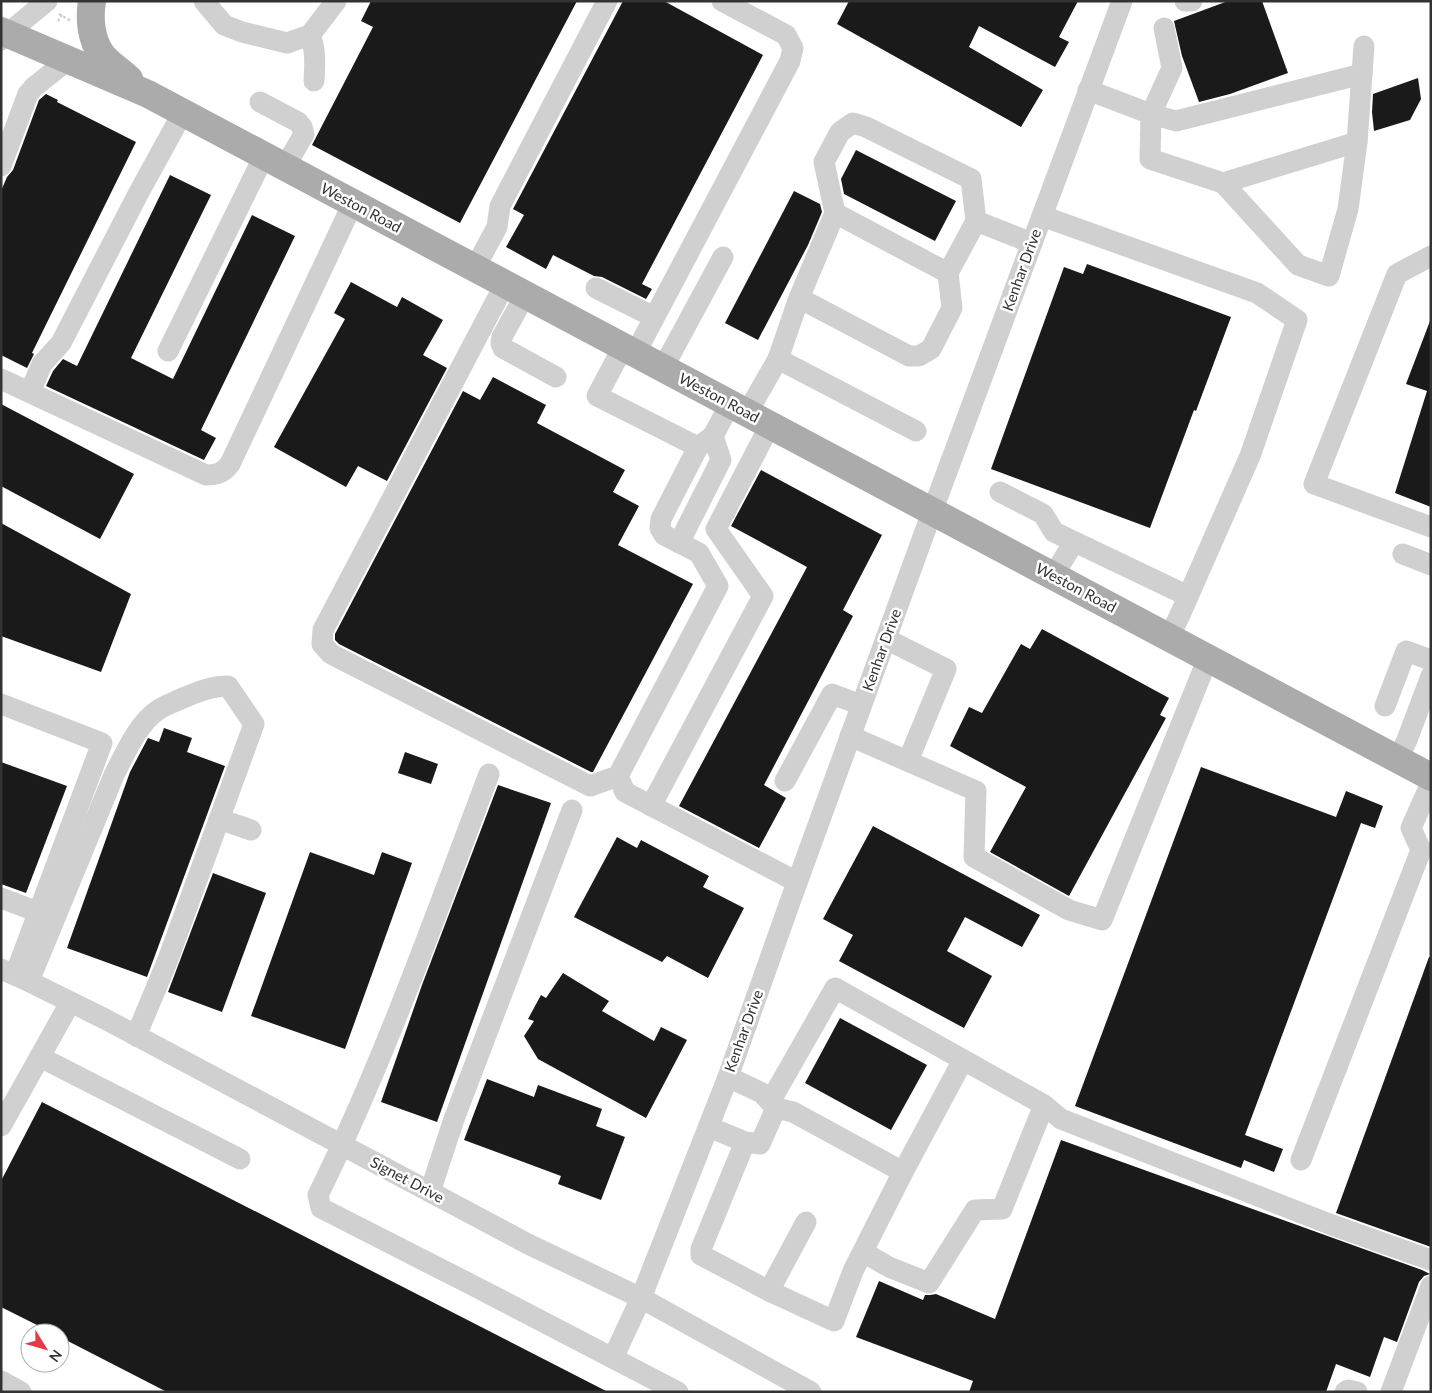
<svg xmlns="http://www.w3.org/2000/svg" width="1432" height="1393" viewBox="0 0 1432 1393" font-family="Lato,sans-serif">
	<style>
		.building { fill: #1a1a1a }
		.lines { fill: none; stroke-linecap: round; stroke-linejoin: round }
		.path { stroke: #cdcdcd; stroke-width: 2.5; stroke-dasharray: 2.5 2.5; stroke-linecap: butt }
		.minor { stroke: #d0d0d0; stroke-width: 21 }
		.major { stroke: #ababab; stroke-width: 28 }
		.labels { text-anchor: middle; stroke-width: 5; stroke-linejoin: round; paint-order: stroke }
		.street-label { font-size: 15px; fill: #333; stroke: #fff }
	</style>
	<rect width="100%" height="100%" fill="#fff"/>
	<g class="building">
		<path d="M371 1H577L460 223 312 145 373 27 361 21Z"/>
		<path d="M623 1H664L763 55 642 284 652 289 646 299 602 277 594 276 553 255 546 269 506 247 524 215 513 209Z"/>
		<path d="M849 1H1078L1059 37 1069 42 1055 67 979 26 969 47 1043 90 1021 127 837 24Z"/>
		<path d="M1228 1H1262L1288 73 1230 94 1199 102 1182 56 1174 21Z"/>
		<path d="M1418 78 1421 99 1410 120 1374 131 1372 112 1373 94Z"/>
		<path d="M46 94 58 100 57 102 136 142 32 353 34 354 27 368 1 355V191L7 177 13 170 39 100Z"/>
		<path d="M856 150 956 201 935 241 844 194 841 179Z"/>
		<path d="M170 175 211 195 131 358 173 379 252 215 295 236 201 430 216 438 204 460 46 386 53 371 63 359 77 366Z"/>
		<path d="M794 191 820 204 822 212 808 245 758 340 725 323Z"/>
		<path d="M1087 264 1231 317 1196 411 1194 410 1150 528 991 469 1064 267 1083 274Z"/>
		<path d="M351 282 397 307 402 297 443 320 423 355 447 368 387 481 358 466 346 487 274 447 345 319 334 313Z"/>
		<path d="M1430 321H1431V507L1395 493 1427 391 1406 384Z"/>
		<path d="M493 377 546 405 537 423 625 470 613 492 639 506 618 545 693 584 593 772H591L339 644 335 640V634L463 391 480 400Z"/>
		<path d="M1 404 134 474 100 539 1 486Z"/>
		<path d="M761 470 882 535 843 610 853 616 764 785 786 798 759 848 679 806 807 567 731 526Z"/>
		<path d="M1 523 131 594 101 672 1 636Z"/>
		<path d="M1042 629 1169 698 1160 715 1166 718 1069 896 990 852 1026 787 950 746 969 707 982 713 1021 644 1030 649Z"/>
		<path d="M164 728 192 738 187 752 225 766 147 977 67 948 130 772 148 738 159 742Z"/>
		<path d="M405 752 438 764 431 784 398 773Z"/>
		<path d="M1 762 67 786 26 893 1 884Z"/>
		<path d="M1201 767 1336 817 1346 791 1383 806 1375 828 1361 823 1245 1135 1283 1149 1274 1172 1244 1160 1241 1168 1075 1106Z"/>
		<path d="M498 785 551 803 437 1122 381 1102 422 985Z"/>
		<path d="M873 826 1040 915 1022 947 965 917 947 951 992 976 964 1028 839 961 853 935 823 919Z"/>
		<path d="M617 837 637 848 641 840 709 876 703 887 744 908 708 978 667 956 662 962 574 917Z"/>
		<path d="M310 852 374 875 382 852 412 863 345 1049 251 1016Z"/>
		<path d="M213 873 266 893 222 1012 168 992Z"/>
		<path d="M1429 957H1431V1247L1336 1213Z"/>
		<path d="M563 973 609 1001 602 1011 654 1041 661 1027 687 1040 646 1118 538 1059 524 1036 534 1021 528 1019 541 995 546 998Z"/>
		<path d="M840 1018 927 1065 891 1130 805 1083Z"/>
		<path d="M487 1079 534 1097 538 1085 602 1109 596 1126 625 1137 601 1200 558 1184 561 1176 464 1140Z"/>
		<path d="M42 1102 608 1392H167L60 1337V1333H53L1 1307V1181Z"/>
		<path d="M1061 1140 1422 1270 1430 1274 1424 1276 1419 1282 1397 1342 1384 1337 1370 1377 1336 1364 1326 1392H969L973 1381 856 1337 879 1281 923 1300 925 1295H930L936 1294 995 1319Z"/>
	</g>
	<g class="lines">
		<g class="path">
			<path d="M59 14 71 21"/>
			<path d="M58 21 62 15"/>
		</g>
		<g class="minor">
			<path d="M204 1 224 25 242 32 287 43 310 35 336 1"/>
			<path d="M1185 1H1192"/>
			<path d="M1164 28 1172 68 1151 114 1176 121 1362 74"/>
			<path d="M310 35C316 50 315 64 314 81"/>
			<path d="M1 40 7 34 47 1"/>
			<path d="M1088 90 1151 114 1150 159 1223 183 1357 142 1364 46"/>
			<path d="M260 102 298 122 302 127 304 134 285 167"/>
			<path d="M1 166 28 94 34 87 68 60"/>
			<path d="M1223 183 1298 265 1329 276 1348 209 1357 142"/>
			<path d="M835 213 948 273"/>
			<path d="M1042 216 1257 293 1297 320 1250 456 1179 617 1169 637"/>
			<path d="M1431 256 1397 274 1314 484 1431 527"/>
			<path d="M475 268 497 227 500 206 607 1"/>
			<path d="M505 284 323 630 322 644 331 654 590 786 618 776 718 586 699 553 664 535 660 528 661 519 698 447 713 436 730 404"/>
			<path d="M596 288 654 317"/>
			<path d="M525 295 502 337 501 343 503 348 556 377"/>
			<path d="M799 298 835 213 824 162 840 132 853 123 866 127 971 179 976 221"/>
			<path d="M623 347 597 396 698 447"/>
			<path d="M168 351 264 156"/>
			<path d="M635 354 790 61 793 48 786 35 722 1"/>
			<path d="M778 359 799 298 909 356H919L931 349 952 308 948 273 976 221 1032 243"/>
			<path d="M663 368 723 257"/>
			<path d="M1 379 206 475C217 475 223 473 230 464L353 203"/>
			<path d="M30 392 42 364 61 343 137 196 183 112"/>
			<path d="M747 413 778 359 916 431"/>
			<path d="M1000 492 1043 514 1054 532 1188 596"/>
			<path d="M679 543 721 460 713 436"/>
			<path d="M1403 554 1431 565"/>
			<path d="M1053 576 1074 542"/>
			<path d="M886 639 946 669 908 761"/>
			<path d="M1 704 102 743 15 975"/>
			<path d="M1385 706 1406 651 1431 660"/>
			<path d="M850 736 976 791 974 857 1069 910 1102 920 1208 658"/>
			<path d="M1398 759 1407 740 1431 676"/>
			<path d="M489 774C435 916 385 1059 318 1195L321 1208 474 1286 678 1392"/>
			<path d="M618 776 625 792 797 882"/>
			<path d="M785 781 832 694 861 705"/>
			<path d="M651 806 763 596 716 529 770 425"/>
			<path d="M219 819 251 830"/>
			<path d="M1 898 38 912"/>
			<path d="M1 969 30 982 105 1019 528 1244 641 1298 811 1392"/>
			<path d="M29 981 114 775C125 754 138 723 158 710 165 705 175 702 183 698 197 692 212 686 228 686L254 724 167 962 136 1036"/>
			<path d="M40 1057 240 1159"/>
			<path d="M770 1102 835 988 1044 1105 1002 1209 975 1210 929 1283 889 1267 863 1252"/>
			<path d="M1044 1105 1061 1119 1332 1225 1431 1260"/>
			<path d="M776 1108 793 1112 903 1172"/>
			<path d="M1 1126 70 1003"/>
			<path d="M709 1127 745 1142 760 1144 776 1108 762 1093 728 1077"/>
			<path d="M745 1142 701 1249V1255L769 1291 834 1321 853 1271 903 1172 963 1060"/>
			<path d="M1301 1160 1421 850 1411 828 1431 783"/>
			<path d="M430 1192 454 1119 572 810"/>
			<path d="M769 1291 806 1222"/>
			<path d="M613 1358 641 1298 728 1077 790 902 932 512 1122 1"/>
			<path d="M1 1381 21 1392"/>
			<path d="M1345 1392 1348 1390 1357 1392"/>
			<path d="M1391 1392 1431 1286"/>
		</g>
		<g class="major">
			<path d="M92 1C89 19 91 40 102 55 109 64 121 71 129 79"/>
			<path d="M1 31 148 94 1431 777"/>
		</g>
	</g>
	<g class="labels">
		<g class="street-label">
			<text transform="translate(361 208) rotate(28)" y="5">Weston Road</text>
			<text transform="translate(1022 270) rotate(-70)" y="5">Kenhar Drive</text>
			<text transform="translate(719 398) rotate(28)" y="5">Weston Road</text>
			<text transform="translate(1076 588) rotate(28)" y="5">Weston Road</text>
			<text transform="translate(882 650) rotate(-70)" y="5">Kenhar Drive</text>
			<text transform="translate(744 1031) rotate(-70)" y="5">Kenhar Drive</text>
			<text transform="translate(407 1180) rotate(28)" y="5">Signet Drive</text>
		</g>
	</g>
	<rect width="1432" height="1393" fill="none" stroke="#333333" stroke-width="5"/>
	<g transform="translate(45 1348) rotate(127)"><circle r="24" fill="#ffffff" stroke="#adadad"/>
	<path d="M0-4L9 19L0 12L-9 19Z" fill="#e63946"/>
	<text y="-8" font-size="14" font-weight="bold" text-anchor="middle" fill="#333333">N</text>
	</g>
</svg>
